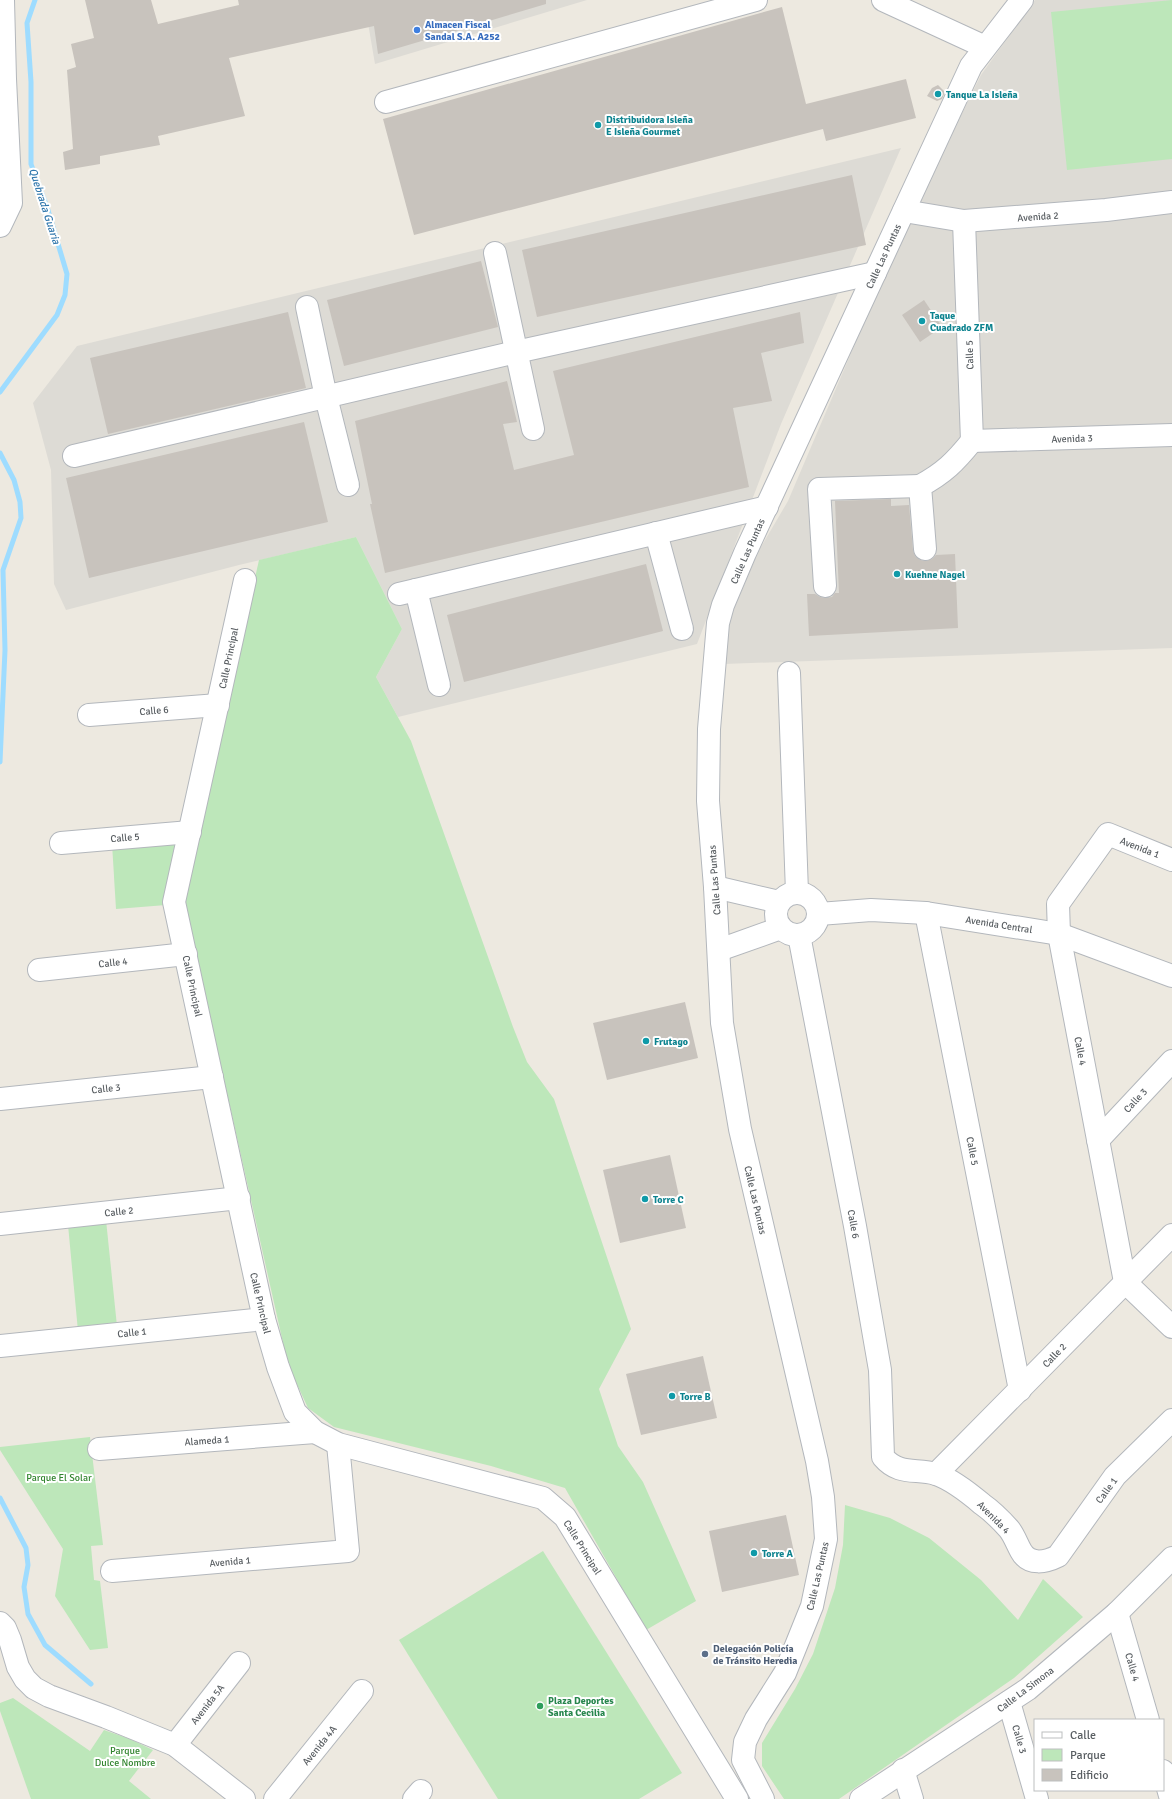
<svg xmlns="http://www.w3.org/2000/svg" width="1172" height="1799" viewBox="0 0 1172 1799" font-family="Signika,sans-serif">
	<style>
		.industrial { fill: #dddbd5 }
		.green { fill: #bde7ba }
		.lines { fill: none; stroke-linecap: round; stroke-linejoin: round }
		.stream { stroke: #9edcff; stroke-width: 5 }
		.building { fill: #c8c3bd }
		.minor-casing { stroke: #b3b7bc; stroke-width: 24 }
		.minor { stroke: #fff; stroke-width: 22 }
		.shop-dot { fill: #3f7fe0; stroke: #fff; stroke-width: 1.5 }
		.culture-dot { fill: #0f9aa8; stroke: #fff; stroke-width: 1.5 }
		.service-dot { fill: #5c6f8a; stroke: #fff; stroke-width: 1.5 }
		.leisure-dot { fill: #2e9e5b; stroke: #fff; stroke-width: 1.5 }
		.labels { text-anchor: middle; stroke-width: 4; stroke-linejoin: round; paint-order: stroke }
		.shop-label { font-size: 10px; font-weight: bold; fill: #366cbe; stroke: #fff; text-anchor: start }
		.culture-label { font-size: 10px; font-weight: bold; fill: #0d838f; stroke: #fff; text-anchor: start }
		.street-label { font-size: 10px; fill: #595e62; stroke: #fff }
		.park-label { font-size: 10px; fill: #31842e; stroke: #fff }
		.service-label { font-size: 10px; font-weight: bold; fill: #4e5e75; stroke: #fff; text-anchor: start }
		.leisure-label { font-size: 10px; font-weight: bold; fill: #27864d; stroke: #fff; text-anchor: start }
		.water-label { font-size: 11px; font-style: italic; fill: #3379ae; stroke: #fff }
	</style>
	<rect width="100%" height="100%" fill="#ede9e0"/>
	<g class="industrial">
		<path d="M364 0H587L375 64Z"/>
		<path d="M1035 0H1172V648L724 664 729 621 758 552 788 501 901 236 981 75Z"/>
		<path d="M901 148 781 424 697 644 398 717 376 677 402 629 356 537 239 565 66 610 54 584 51 470 33 403 77 346Z"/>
	</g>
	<g class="green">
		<path d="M1172 0V159L1067 170 1051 12Z"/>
		<path d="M356 537 402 629 376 677 411 741 513 1027 527 1062 554 1099 631 1329 599 1389 618 1446 643 1482 696 1601 646 1630 565 1488 491 1466 334 1427 308 1408 288 1365 183 897 259 560Z"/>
		<path d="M181 838 166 905 116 909 112 844Z"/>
		<path d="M106 1220 117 1326 78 1331 68 1225Z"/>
		<path d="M90 1437 103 1545 91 1546 94 1580 100 1581 108 1648 90 1650 55 1596 63 1549 0 1450V1447Z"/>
		<path d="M845 1505 890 1518 929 1538 981 1580 1018 1620 1043 1579 1083 1617 1014 1678 839 1799H784L762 1766V1743L795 1689 813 1654 835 1588 843 1545Z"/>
		<path d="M543 1551 682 1773 639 1799H498L399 1640Z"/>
		<path d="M13 1698 90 1751 104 1730 130 1739 153 1750 129 1781 151 1799H31L0 1711V1703Z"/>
	</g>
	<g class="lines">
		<g class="stream">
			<path d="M0 392 57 315 65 295 67 274 47 207 31 164V82L27 23 35 0"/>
			<path d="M0 453 14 480 20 502 21 518 3 570 5 650 0 762"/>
			<path d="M0 1498 26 1548 28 1565 24 1587 28 1614 45 1645 91 1684"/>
		</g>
	</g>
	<g class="building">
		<path d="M85 0H151L158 24 239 5 238 0H546V4L378 54 374 26 229 58 245 116 158 136 160 145 100 156V164L65 170 63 152 73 149 67 70 76 67 71 44 94 38Z"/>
		<path d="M782 7 806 104 906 79 916 118 826 141 823 129 414 235 383 119Z"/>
		<path d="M938 85 945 92 942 99 937 101 927 96 932 88Z"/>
		<path d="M852 175 866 245 537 317 522 250Z"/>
		<path d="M481 261 498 327 344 366 327 300Z"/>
		<path d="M924 300 942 327 920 342 902 315Z"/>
		<path d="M288 312 306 388 108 434 90 358Z"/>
		<path d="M800 312 804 343 761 353 772 401 733 408 749 487 385 573 370 504H372L355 421 507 381 517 422 503 424 514 470 574 455 553 371Z"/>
		<path d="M304 422 328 522 89 578 66 478Z"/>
		<path d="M891 499V506L909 505 913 550 915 556 920 560 926 561 932 559 936 555 955 554 958 628 809 636 807 594H815L820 597 825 598 832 597 835 593H839L835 501Z"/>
		<path d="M646 564 663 631 464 682 447 615Z"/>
		<path d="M685 1002 698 1058 607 1080 593 1023Z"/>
		<path d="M670 1155 686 1228 620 1243 603 1170Z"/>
		<path d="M703 1356 717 1418 641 1435 626 1374Z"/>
		<path d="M786 1515 799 1575 722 1592 709 1531Z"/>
	</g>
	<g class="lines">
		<defs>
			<g id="minor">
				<path d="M883 0 985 47"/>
				<path d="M386 102 756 0"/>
				<path d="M904 211 964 221 1106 210 1172 202"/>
				<path d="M964 221 972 441"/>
				<path d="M0 226 11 203 5 79 3 0"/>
				<path d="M495 253 533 429"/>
				<path d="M307 307 326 397 348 485"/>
				<path d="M972 441 1172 435"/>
				<path d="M74 456 516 352 875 273"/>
				<path d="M656 533 682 629"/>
				<path d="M925 549 920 486C944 473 955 462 972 441"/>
				<path d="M245 580 174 902 264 1319 278 1367 295 1412 315 1432 338 1444 543 1498 565 1517 737 1799"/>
				<path d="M825 586 819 489 920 486"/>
				<path d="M416 590 439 685"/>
				<path d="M399 594 767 507"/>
				<path d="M789 673 797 892"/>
				<path d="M89 715 218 705"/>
				<path d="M61 843 190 832"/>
				<path d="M715 887 779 902"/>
				<circle cx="797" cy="914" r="21"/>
				<path d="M926 913 1020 1390"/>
				<path d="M819 914 871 910 926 913 1059 934 1172 976"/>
				<path d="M799 935 855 1226 880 1370 883 1457C899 1476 916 1468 936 1474 953 1480 969 1493 982 1504 992 1511 1001 1520 1009 1529 1014 1535 1017 1544 1021 1551 1029 1566 1046 1562 1058 1556L1115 1476 1172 1420"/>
				<path d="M719 950 781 928"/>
				<path d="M39 970 186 954"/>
				<path d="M0 1099 212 1077"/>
				<path d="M1098 1140 1172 1061"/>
				<path d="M0 1224 239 1198"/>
				<path d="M1125 1282 1059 934 1058 904 1108 834 1172 860"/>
				<path d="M1125 1282 1172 1327"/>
				<path d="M0 1346 264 1319"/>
				<path d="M99 1449 315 1432"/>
				<path d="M936 1474 1172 1235"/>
				<path d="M112 1571 348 1551 338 1444"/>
				<path d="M1117 1613 1148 1720"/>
				<path d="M0 1623 5 1628 10 1640 18 1667 25 1679 34 1688 49 1696 106 1717 175 1745 244 1799"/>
				<path d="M1009 1702 1037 1799"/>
				<path d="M175 1745 239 1663"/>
				<path d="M903 1770 912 1799"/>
				<path d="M1163 1771 1171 1799"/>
				<path d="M275 1799 362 1691"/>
				<path d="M414 1799 421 1791"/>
				<path d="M763 1799 743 1760 745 1742 756 1719 785 1673 812 1606 826 1539 823 1497 817 1461 740 1129 722 1023 715 887 708 801 709 729 718 623 723 605 745 553 971 66 1022 0"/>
				<path d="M861 1799 1028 1689 1117 1613 1172 1558"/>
			</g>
		</defs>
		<use href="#minor" class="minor-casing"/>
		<use href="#minor" class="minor"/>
	</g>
	<circle class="shop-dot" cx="417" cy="30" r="4"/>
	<g class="culture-dot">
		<circle cx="938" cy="94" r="4"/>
		<circle cx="598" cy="125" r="4"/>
		<circle cx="922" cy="321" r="4"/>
		<circle cx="897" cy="574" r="4"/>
		<circle cx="646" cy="1041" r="4"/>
		<circle cx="645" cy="1199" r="4"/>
		<circle cx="672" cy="1396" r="4"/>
		<circle cx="754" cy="1553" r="4"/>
	</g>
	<circle class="service-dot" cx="705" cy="1654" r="4"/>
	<circle class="leisure-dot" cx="540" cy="1706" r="4"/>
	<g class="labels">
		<g class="shop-label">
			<text x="425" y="28">Almacen Fiscal<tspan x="425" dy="12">Sandal S.A. A252</tspan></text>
		</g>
		<g class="culture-label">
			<text x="946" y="98">Tanque La Isleña</text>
			<text x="606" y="123">Distribuidora Isleña<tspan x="606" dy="12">E Isleña Gourmet</tspan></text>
			<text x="930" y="319">Taque<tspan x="930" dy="12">Cuadrado ZFM</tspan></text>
			<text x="905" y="578">Kuehne Nagel</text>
			<text x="654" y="1045">Frutago</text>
			<text x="653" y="1203">Torre C</text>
			<text x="680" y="1400">Torre B</text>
			<text x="762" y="1557">Torre A</text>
		</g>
		<g class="street-label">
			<text transform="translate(1038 216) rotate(-4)" y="4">Avenida 2</text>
			<text transform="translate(883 256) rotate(-65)" y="4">Calle Las Puntas</text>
			<text transform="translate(969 355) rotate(-92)" y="4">Calle 5</text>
			<text transform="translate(1072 438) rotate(-2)" y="4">Avenida 3</text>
			<text transform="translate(747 551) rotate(-66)" y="4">Calle Las Puntas</text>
			<text transform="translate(228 658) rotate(-78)" y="4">Calle Principal</text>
			<text transform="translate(154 710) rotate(-5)" y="4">Calle 6</text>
			<text transform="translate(125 837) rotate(-5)" y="4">Calle 5</text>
			<text transform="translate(1140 847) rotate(21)" y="4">Avenida 1</text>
			<text transform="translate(714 880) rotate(-94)" y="4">Calle Las Puntas</text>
			<text transform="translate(999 924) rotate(9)" y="4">Avenida Central</text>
			<text transform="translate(113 962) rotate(-6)" y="4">Calle 4</text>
			<text transform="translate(193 986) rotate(78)" y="4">Calle Principal</text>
			<text transform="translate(1081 1051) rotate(79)" y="4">Calle 4</text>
			<text transform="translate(106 1088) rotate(-6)" y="4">Calle 3</text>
			<text transform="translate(1135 1100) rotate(-47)" y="4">Calle 3</text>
			<text transform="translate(973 1151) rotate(79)" y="4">Calle 5</text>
			<text transform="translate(756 1200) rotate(77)" y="4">Calle Las Puntas</text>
			<text transform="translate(119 1211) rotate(-6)" y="4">Calle 2</text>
			<text transform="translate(854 1224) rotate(80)" y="4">Calle 6</text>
			<text transform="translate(261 1303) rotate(77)" y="4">Calle Principal</text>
			<text transform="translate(132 1332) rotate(-6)" y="4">Calle 1</text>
			<text transform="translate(1054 1355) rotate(-46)" y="4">Calle 2</text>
			<text transform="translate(207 1440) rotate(-4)" y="4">Alameda 1</text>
			<text transform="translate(1106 1490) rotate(-54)" y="4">Calle 1</text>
			<text transform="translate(994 1517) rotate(45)" y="4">Avenida 4</text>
			<text transform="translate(583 1547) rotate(58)" y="4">Calle Principal</text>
			<text transform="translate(230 1561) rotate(-5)" y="4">Avenida 1</text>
			<text transform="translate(817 1576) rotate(-77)" y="4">Calle Las Puntas</text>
			<text transform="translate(1133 1667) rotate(74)" y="4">Calle 4</text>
			<text transform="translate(1025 1689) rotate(-37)" y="4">Calle La Simona</text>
			<text transform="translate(207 1704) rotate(-52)" y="4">Avenida 5A</text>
			<text transform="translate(1020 1739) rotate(74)" y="4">Calle 3</text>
			<text transform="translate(319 1745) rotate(-51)" y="4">Avenida 4A</text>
		</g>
		<g class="park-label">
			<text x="59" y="1481">Parque El Solar</text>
			<text x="125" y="1754">Parque<tspan x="125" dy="12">Dulce Nombre</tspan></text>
		</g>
		<g class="service-label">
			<text x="713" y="1652">Delegación Policía<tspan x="713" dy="12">de Tránsito Heredia</tspan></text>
		</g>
		<g class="leisure-label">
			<text x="548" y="1704">Plaza Deportes<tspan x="548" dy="12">Santa Cecilia</tspan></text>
		</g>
		<g class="water-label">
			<text transform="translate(45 206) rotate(72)" y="4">Quebrada Guaria</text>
		</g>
	</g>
	<rect x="1034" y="1719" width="130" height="72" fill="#ffffff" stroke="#bdbfc0"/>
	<rect x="1042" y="1732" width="20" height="6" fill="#ffffff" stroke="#bdbfc0"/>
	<text x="1070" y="1739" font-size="12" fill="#595e62">Calle</text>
	<rect x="1042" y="1749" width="20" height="12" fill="#bde7ba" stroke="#bdbfc0"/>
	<text x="1070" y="1759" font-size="12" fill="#595e62">Parque</text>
	<rect x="1042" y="1769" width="20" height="12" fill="#c8c3bd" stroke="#bdbfc0"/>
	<text x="1070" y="1779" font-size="12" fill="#595e62">Edificio</text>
</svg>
